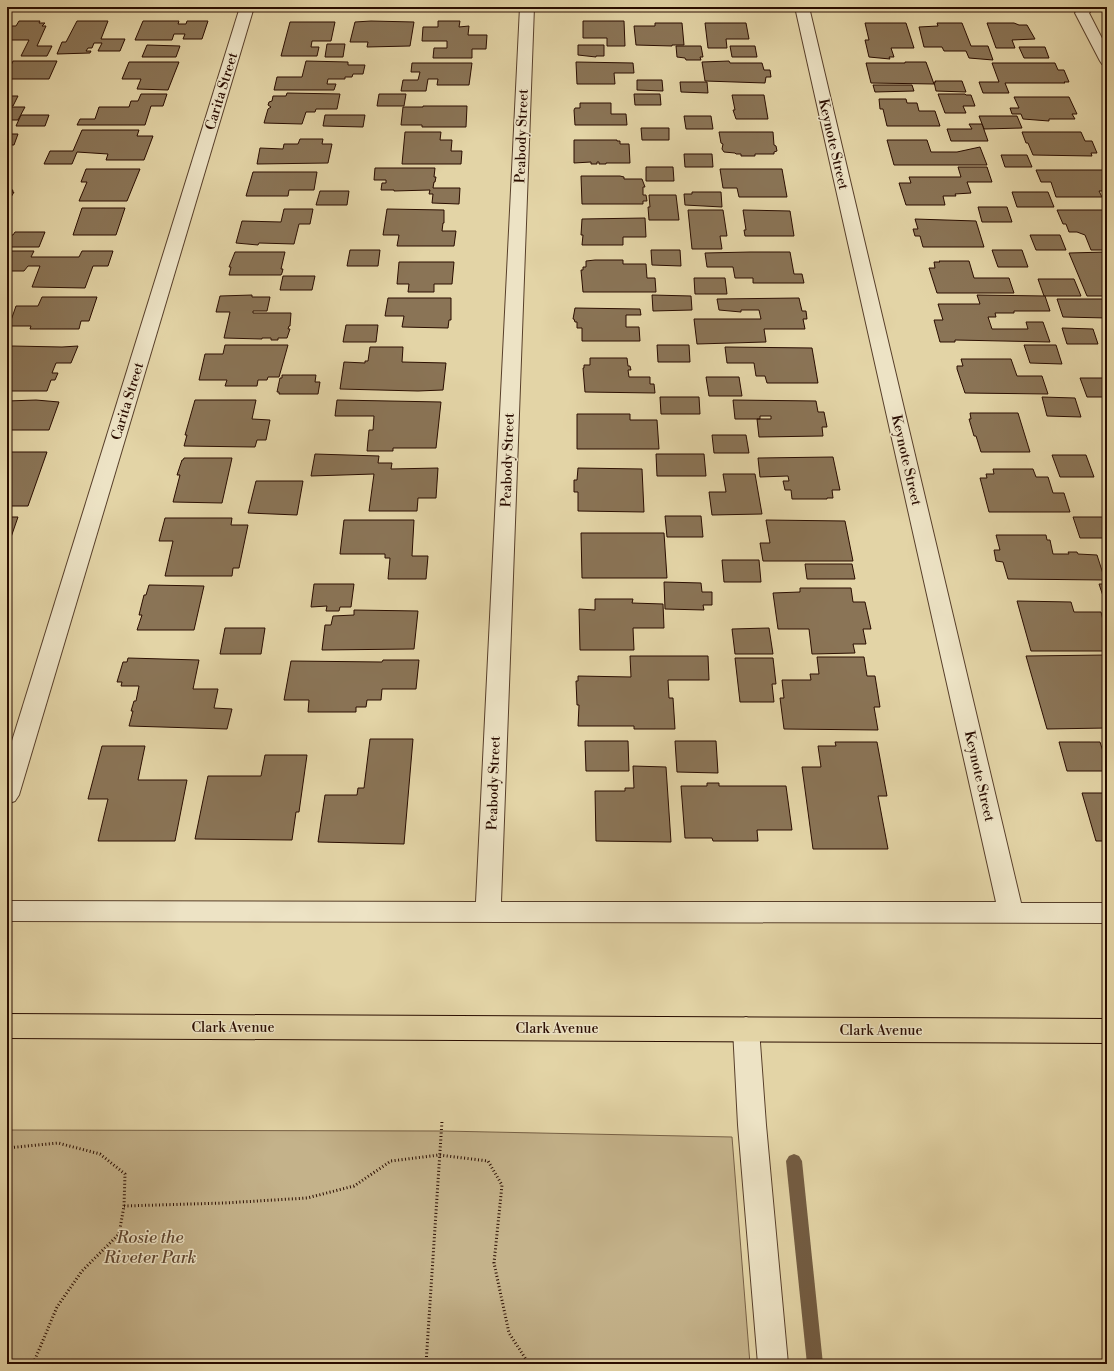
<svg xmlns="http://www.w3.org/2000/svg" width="1114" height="1371" viewBox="0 0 1114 1371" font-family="'Libre Bodoni',serif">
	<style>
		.green { fill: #c4b28a; stroke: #776045 }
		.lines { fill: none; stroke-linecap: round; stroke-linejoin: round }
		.stream { fill: #735c42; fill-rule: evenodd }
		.building { fill: #8a7456; stroke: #2a0d00 }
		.minor-casing { stroke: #583f2a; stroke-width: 2 }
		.major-casing { stroke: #2a0d00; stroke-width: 2 }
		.path { stroke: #2a0d00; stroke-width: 3; stroke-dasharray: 1 2.5; stroke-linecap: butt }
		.minor { fill: #ede3c5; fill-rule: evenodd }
		.major { fill: #e3d4a6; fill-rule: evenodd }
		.labels { text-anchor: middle; stroke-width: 3; stroke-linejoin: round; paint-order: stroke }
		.street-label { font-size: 14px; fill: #2a0d00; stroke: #ede3c5 }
		.near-park-label { font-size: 17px; font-style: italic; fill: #604730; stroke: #ede3c5 }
	</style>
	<rect width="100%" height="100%" fill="#e3d4a6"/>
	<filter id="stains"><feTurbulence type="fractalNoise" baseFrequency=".005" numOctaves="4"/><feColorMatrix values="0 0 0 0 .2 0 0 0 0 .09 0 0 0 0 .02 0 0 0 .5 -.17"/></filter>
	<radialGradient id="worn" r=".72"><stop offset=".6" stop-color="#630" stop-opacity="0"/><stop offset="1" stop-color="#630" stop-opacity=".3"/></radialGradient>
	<path class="green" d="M7 1130 442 1131 732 1137 750 1364H7Z"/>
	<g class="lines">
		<path class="stream" d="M794 1154 799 1156 802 1161 823 1364H807L786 1161 789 1156Z"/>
	</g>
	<g class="building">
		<path d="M19 21H40L39 23H45L42 26H46L37 46H52L47 56H21L29 40H7V26H16Z"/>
		<path d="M77 21H108L101 39H125L120 51H98L102 43H94L92 48H88L86 51H91L90 53 57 54 62 42H66Z"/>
		<path d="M143 21H179L178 24H186L187 21H208L202 39H183L185 34H174L172 40H135Z"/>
		<path d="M371 21 414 22 410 46 367 47 368 42H350L355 22Z"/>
		<path d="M438 21H460L459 27 469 26 468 35H487L486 49H472V58H433L434 48H447V41H422L423 27H438Z"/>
		<path d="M583 21H624L625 46H607V38H583Z"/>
		<path d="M290 22H335L331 41H312L311 47H319L317 56H281Z"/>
		<path d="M655 23H682L684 45H672V46L636 45 634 26H655Z"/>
		<path d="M705 23H746L749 39H726L727 48H708Z"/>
		<path d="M865 23H906L914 48H891L894 57H889L890 59 869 57 865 40H869Z"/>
		<path d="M937 23H962L971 46H988L993 60 969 58 966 51H944L942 47H924L919 27 938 26Z"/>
		<path d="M987 23H1014L1019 25H1027L1035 39 1012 40 1015 48H996Z"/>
		<path d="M327 44H345L343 57H325Z"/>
		<path d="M147 45 180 46 176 57H142Z"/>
		<path d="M578 45H604V56H596V57L578 55Z"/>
		<path d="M676 46H701L703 57H700L701 60H686L685 58 677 57Z"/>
		<path d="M730 46H755L757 57H732Z"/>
		<path d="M1019 47H1045L1049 58H1024Z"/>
		<path d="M13 61H57L49 79H7V74Z"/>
		<path d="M306 61 348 62V65H365L363 74H353L352 77H345V79H328L327 84H336L334 90H274L277 77H302Z"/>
		<path d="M729 61 730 63H762L764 70H770L771 77H766L765 83 705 81 702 62Z"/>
		<path d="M129 62H179L168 90 137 89 141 79H122Z"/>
		<path d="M576 62 633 63 634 73H614L615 84H577Z"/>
		<path d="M905 62H926L934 84 871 83 866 63H905Z"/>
		<path d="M412 63H472L469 85H437L438 79H428L426 91H401L403 80H418L420 72H411Z"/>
		<path d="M992 63H1055L1058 70H1064L1069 82H1064L1065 83H1005L1009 93H983L979 82H999Z"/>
		<path d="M637 80H662L663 91 637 90Z"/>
		<path d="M935 81H962L966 92 936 91 934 82H936Z"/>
		<path d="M680 82H707L708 93 681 92Z"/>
		<path d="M873 85H912L914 91 875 92Z"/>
		<path d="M287 93 340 94 337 109H316L315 112H306L302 124 264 123 268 109 271 107 268 105 269 102 272 101 273 96H286Z"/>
		<path d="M141 94H167L163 106H151L145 125H77L80 119H95L99 107H129L131 101H138Z"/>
		<path d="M379 94H406L404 106H377Z"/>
		<path d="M634 94H660L661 105H635Z"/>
		<path d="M938 94H965L966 95H971L975 106H963L966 113H945Z"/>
		<path d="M732 95H764L768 119H736L733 110H735Z"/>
		<path d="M7 96H18L13 106H7Z"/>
		<path d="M1014 97H1069L1077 114H1072L1075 119H1049V121L1023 119 1021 114H1012L1010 108H1019Z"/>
		<path d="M879 99H906L907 103H917L919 111H935L940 126H887L883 109H880Z"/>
		<path d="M580 103H611V114H626L627 125H575L574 110 575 108H580Z"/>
		<path d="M423 106H467L466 127H422V125H401L403 107H423Z"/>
		<path d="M7 107H25L18 120H7Z"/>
		<path d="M21 115H49L45 126H16Z"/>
		<path d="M325 115H365L363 127 323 126Z"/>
		<path d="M684 116H711L713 129H686Z"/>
		<path d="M979 116H1017L1022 128 984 129Z"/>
		<path d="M969 124H982L988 141H951L947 129H972Z"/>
		<path d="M641 128H669V140H642Z"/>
		<path d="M82 130H139L137 136H153L144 160H106L108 154 77 152 72 164H44L50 151H73Z"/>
		<path d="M7 132V134H18L14 145H7Z"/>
		<path d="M405 132H441L440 140H452L451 151H462L461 164H402Z"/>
		<path d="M719 132H773L774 145 776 146 777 151 774 152V154H755V156H741V154H736L735 153 724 152 722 149 723 144 721 143Z"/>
		<path d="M1022 132H1081L1085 141H1092L1097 153H1091L1092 156 1033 155 1028 143H1026Z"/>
		<path d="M300 139H323L322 144H332L328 163 257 164 260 148 283 149 284 144H298Z"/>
		<path d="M574 140H617V141H620V144H629L630 163H606V164H599V162H597V164H591V162L574 163Z"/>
		<path d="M887 140H927L931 152H957L980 147 987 165H894Z"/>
		<path d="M684 154H712L713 167H685Z"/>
		<path d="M1001 155H1027L1032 167H1005Z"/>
		<path d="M646 167H673L674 181H646Z"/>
		<path d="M958 167H987L992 182H967L971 193 955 194 956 196H943L945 205H906L899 183H911L909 177H961Z"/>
		<path d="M375 168H435L434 177H436L435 182H434L433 188H460L459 204 432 203 433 194H429L430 190 394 191V190H381L382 183H386V180H374Z"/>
		<path d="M86 169H140L127 201H79L87 182H81Z"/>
		<path d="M720 169H782L787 197H739L737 188H723Z"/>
		<path d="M1036 170H1106L1107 191H1099L1102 197H1056L1051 182H1041Z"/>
		<path d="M253 172H317L314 190H289L288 196H246Z"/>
		<path d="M581 176H620L624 177V179H642L645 187H643V195H646L647 201H643V204H582Z"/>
		<path d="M7 190H13L12 192H14L7 204Z"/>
		<path d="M320 191H349L347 205H316Z"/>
		<path d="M692 192H721L722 207 685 205 684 194H692Z"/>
		<path d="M1012 192H1048L1054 207H1017Z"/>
		<path d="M649 195H676L679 220H649L648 207H650Z"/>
		<path d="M978 207H1007L1012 222H982Z"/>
		<path d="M82 208H125L116 235H73Z"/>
		<path d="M284 209H313L310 224H299L294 244 259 243 258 245 236 243 242 221 281 222Z"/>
		<path d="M387 209 444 210V223H443L442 231H456L454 246H397L399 235H383Z"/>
		<path d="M688 210H723L727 236H720L722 249H692Z"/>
		<path d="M743 210 790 211 794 236H745L744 230H746Z"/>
		<path d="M1057 210H1107V250H1091L1085 235 1077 232H1069L1066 224H1063Z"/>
		<path d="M645 218 646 237H623V245H582L583 235H581L582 219Z"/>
		<path d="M915 219 976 221 984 247H923L920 236H915L913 229H918Z"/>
		<path d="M15 232H45L39 247H8L11 241H7L10 235H13Z"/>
		<path d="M1030 235H1060L1066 250H1036Z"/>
		<path d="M350 250H380L378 266H347Z"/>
		<path d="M651 250H680L681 266 652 265Z"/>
		<path d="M992 250H1022L1028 267H998Z"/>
		<path d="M8 251H34L31 257H79L82 251H113L108 266H93L85 288 32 287 40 266H28L24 271H7Z"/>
		<path d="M235 252H285L281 269H283L282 273 281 275H229L231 267H229Z"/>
		<path d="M750 252H790L794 274H802L804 283H753V278H735L733 267H707L705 253Z"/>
		<path d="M1107 252V296H1087L1069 253Z"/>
		<path d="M595 260H623V264H646L647 278H655L656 292H583L581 270H583V267H586V261Z"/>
		<path d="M939 261H969L974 278H1009L1014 293H937L929 268H935L934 262H940Z"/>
		<path d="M399 262H454L452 284H434V292H408L409 284H397Z"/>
		<path d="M283 276H315L312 290H280Z"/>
		<path d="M694 278H725L727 294H695Z"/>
		<path d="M1038 279H1074L1081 296H1044Z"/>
		<path d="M252 295V297H270L267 311H253V313H291L290 326H289L288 329H290L287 338H278V340H271V338H262V339L224 338 230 312H216L220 296Z"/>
		<path d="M652 295 691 296 692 310 653 311Z"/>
		<path d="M977 295 1045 296 1050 311H1014V313H995L996 317H988L992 329H1028L1026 322H1043L1050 342 955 340V342H940L934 320H943L938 304H980Z"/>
		<path d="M42 297H97L89 321H81L79 329H30L31 326H9L16 306H38Z"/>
		<path d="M388 298H451V320H449L448 328 402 327 404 316H385Z"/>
		<path d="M799 298 802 311H806L807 319H803L805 329H764L766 342 697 344 694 319H761L759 310H741V312L719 310 717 299Z"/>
		<path d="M1057 299H1107V318L1063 317Z"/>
		<path d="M575 308 640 309 641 315H626V327H639L640 341H582V328H577V322H575L574 319H573Z"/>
		<path d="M346 325H378L376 342H343Z"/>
		<path d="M1062 328 1093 329 1098 344H1067Z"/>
		<path d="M225 345H288L279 377H268L267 380H258L257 386H225L227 380H199L205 354H223Z"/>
		<path d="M657 345H689L690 362H658Z"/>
		<path d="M1024 345H1056L1062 364 1030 363Z"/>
		<path d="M12 346 62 347 78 346 71 363H56L52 373H58L55 380H51L47 391H7V358Z"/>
		<path d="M370 347H403L402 362 446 363 443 390 418 391 340 389 344 362 365 363V361H368Z"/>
		<path d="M725 347 812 348 818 383H767L765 376H756L754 363H727Z"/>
		<path d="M590 358H627L628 366H630L631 370H628L629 377H650V384H654L655 393 585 392 583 368H584V365H590Z"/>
		<path d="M961 359H1011L1017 376H1042L1048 394 965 393 957 369V366H963Z"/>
		<path d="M282 375H316L315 382H320L318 394H279V392H277L280 378H282Z"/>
		<path d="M706 377H739L742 396H709Z"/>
		<path d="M1080 378H1107V397H1087Z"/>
		<path d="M660 397H699L700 414H661Z"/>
		<path d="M1042 397 1075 398 1081 417 1047 416Z"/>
		<path d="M36 400 59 402 49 430H7V401Z"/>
		<path d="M195 400H256L252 419 270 420 266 440H257L255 447 184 446 187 435H185Z"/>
		<path d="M337 400 441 402 436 448H393V451H367L369 430H373L374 416H335Z"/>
		<path d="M733 400 816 401 818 412H824L827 427H822L823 436 759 437 757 419H771V416H760V419H735Z"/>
		<path d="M970 413H1018L1030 452H981L976 436H974L969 419H971Z"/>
		<path d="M577 414H630V420H657L659 449H577Z"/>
		<path d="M712 435H746L749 453H714Z"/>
		<path d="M7 452H47L28 506H7Z"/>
		<path d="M315 454 379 456 378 463H392L391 469 438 468 436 498H418L417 511H369L374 474 311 476Z"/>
		<path d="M656 454H704L706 476H657Z"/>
		<path d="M1052 455H1086L1094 477H1060Z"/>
		<path d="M833 457 840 490H832L833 498H827V499H792L791 490H785L783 481H789L788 476 760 477 758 458Z"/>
		<path d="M184 458H232L222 503 173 502 180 475H177L182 460H183Z"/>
		<path d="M578 468 642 469 644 512 578 511V492H574V480H577Z"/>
		<path d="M993 469H1033L1036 477H1048L1053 493H1064L1070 512H989L980 478H987L986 474H994Z"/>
		<path d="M723 474H755L762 514 712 515 709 492H726Z"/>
		<path d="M256 481H303L297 515 248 513Z"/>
		<path d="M665 516H701L703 537H667Z"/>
		<path d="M7 517H18L9 543H7Z"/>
		<path d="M1073 517H1107V538H1080Z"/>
		<path d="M165 518H232L231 525H248L239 568H233L232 576H165L173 541H159Z"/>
		<path d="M344 520H414L412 556H428L426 579H388L390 558H385V554H340Z"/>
		<path d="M766 520 845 521 853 561H763L760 543H770Z"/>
		<path d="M581 533H664L667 578H582Z"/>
		<path d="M996 535H1046L1047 540H1050L1053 554H1069L1068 552H1077L1078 554 1097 555 1105 580 1008 579 1003 562 996 561 994 550H1000Z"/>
		<path d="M722 560H759L761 582H724Z"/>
		<path d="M805 564H852L855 579H807Z"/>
		<path d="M664 582 701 583 702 592H712V605H703L704 610 665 609Z"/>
		<path d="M314 584H354L351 607H340L339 611H326L327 606 311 607Z"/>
		<path d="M1099 584H1107V608Z"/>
		<path d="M149 585 204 586 194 630H137L142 615H139L144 595H146Z"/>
		<path d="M800 588H851L853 602H865L871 629H863L866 644H853L855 653 812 654 809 629H778L773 593 800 592Z"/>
		<path d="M595 599H633L632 603 663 604 664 628H633L634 650H580L579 609 595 610Z"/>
		<path d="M1017 601 1071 602 1074 612H1101L1103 620H1107V651H1031Z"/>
		<path d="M354 610 418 611 414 649 322 650 325 625H331L333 616 354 615Z"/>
		<path d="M225 628H265L261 654H220Z"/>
		<path d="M769 628 773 654H735L732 629Z"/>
		<path d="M1107 655V728L1047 729 1026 656Z"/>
		<path d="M630 656H708L709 680H668L669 698H673L675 729H634V726H578L579 705H577L576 681H578V676L631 677Z"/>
		<path d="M817 657H864L867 676H875L880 707H874L878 730 784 729 780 698H784L782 680H811L810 674H819Z"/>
		<path d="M128 658 199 660 193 689H218L214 708 232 709 227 729 129 726 133 711H131L134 701H136L139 686H121L122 682H117L123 662H127Z"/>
		<path d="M735 658H773L776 684H772L774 702H740Z"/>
		<path d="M383 660H419L416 689H382L381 700H367L366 707H356V712H308L309 700H284L291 661 382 662Z"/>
		<path d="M370 739H413L404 844 318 842 325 795H357L358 788H364Z"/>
		<path d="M585 741H628L629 771H586Z"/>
		<path d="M675 741H716L718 773 677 772Z"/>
		<path d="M835 742H877L887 796H878L888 849H813L802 767H821L818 746H836Z"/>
		<path d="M1059 742H1100L1107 764V771H1067Z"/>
		<path d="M102 746H145L138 780H187L175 841H98L108 799H88Z"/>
		<path d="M265 755H307L299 812H296L292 840 195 839 208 776H261Z"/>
		<path d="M633 766 666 767 671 842 596 841 595 791H625V788H634Z"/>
		<path d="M707 783H719V786H786L792 830H757L758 841H713L712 838H685L681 786H707Z"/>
		<path d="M1082 793H1107V841H1096Z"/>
	</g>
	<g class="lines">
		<defs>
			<g id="minor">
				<path d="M240 7H254L19 795 15 801 7 804V757Z"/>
				<path d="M520 7H534L501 902H996L795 7H809L1021 903H1107V923L7 921V901L476 902Z"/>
				<path d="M1080 7H1094L1089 13 1107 48V65L1102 64 1100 61 1075 13Z"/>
				<path d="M746 1017 755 1021 759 1029 766 1125 788 1364H758L738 1125 733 1029 737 1021Z"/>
			</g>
			<path id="major" d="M7 1014 1107 1019V1043L7 1038Z"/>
		</defs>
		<use href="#minor" class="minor-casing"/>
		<use href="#major" class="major-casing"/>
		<g class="path">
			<path d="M7 1148 58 1143 100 1154 125 1174 124 1206 119 1234 82 1271 57 1307 33 1364"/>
			<path d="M124 1206 224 1203 307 1198 354 1186 391 1161 439 1155 488 1161 502 1185 494 1263 509 1333 529 1364"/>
			<path d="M426 1364 442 1121"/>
		</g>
		<use href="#minor" class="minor"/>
		<use href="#major" class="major"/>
	</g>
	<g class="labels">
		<g class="street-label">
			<text transform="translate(221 91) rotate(-73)" y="5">Carita Street</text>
			<text transform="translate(521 136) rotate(-88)" y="5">Peabody Street</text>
			<text transform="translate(834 144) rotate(77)" y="5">Keynote Street</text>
			<text transform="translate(127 401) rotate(-73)" y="5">Carita Street</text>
			<text transform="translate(507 460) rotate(-88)" y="5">Peabody Street</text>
			<text transform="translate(907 460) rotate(77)" y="5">Keynote Street</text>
			<text transform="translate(980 776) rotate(77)" y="5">Keynote Street</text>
			<text transform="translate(493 783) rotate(-88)" y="5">Peabody Street</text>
			<text x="233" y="1032">Clark Avenue</text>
			<text x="557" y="1033">Clark Avenue</text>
			<text x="881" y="1035">Clark Avenue</text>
		</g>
		<g class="near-park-label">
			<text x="150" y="1243">Rosie the<tspan x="150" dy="20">Riveter Park</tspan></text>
		</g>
	</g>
	<rect width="1114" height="1371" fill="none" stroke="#e3d4a6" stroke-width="24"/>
	<rect x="8" y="8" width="1098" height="1355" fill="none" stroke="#2a0d00" stroke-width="2"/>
	<rect x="12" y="12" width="1090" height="1347" fill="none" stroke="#2a0d00"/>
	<rect width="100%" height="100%" filter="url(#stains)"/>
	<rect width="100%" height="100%" fill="url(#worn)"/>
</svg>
